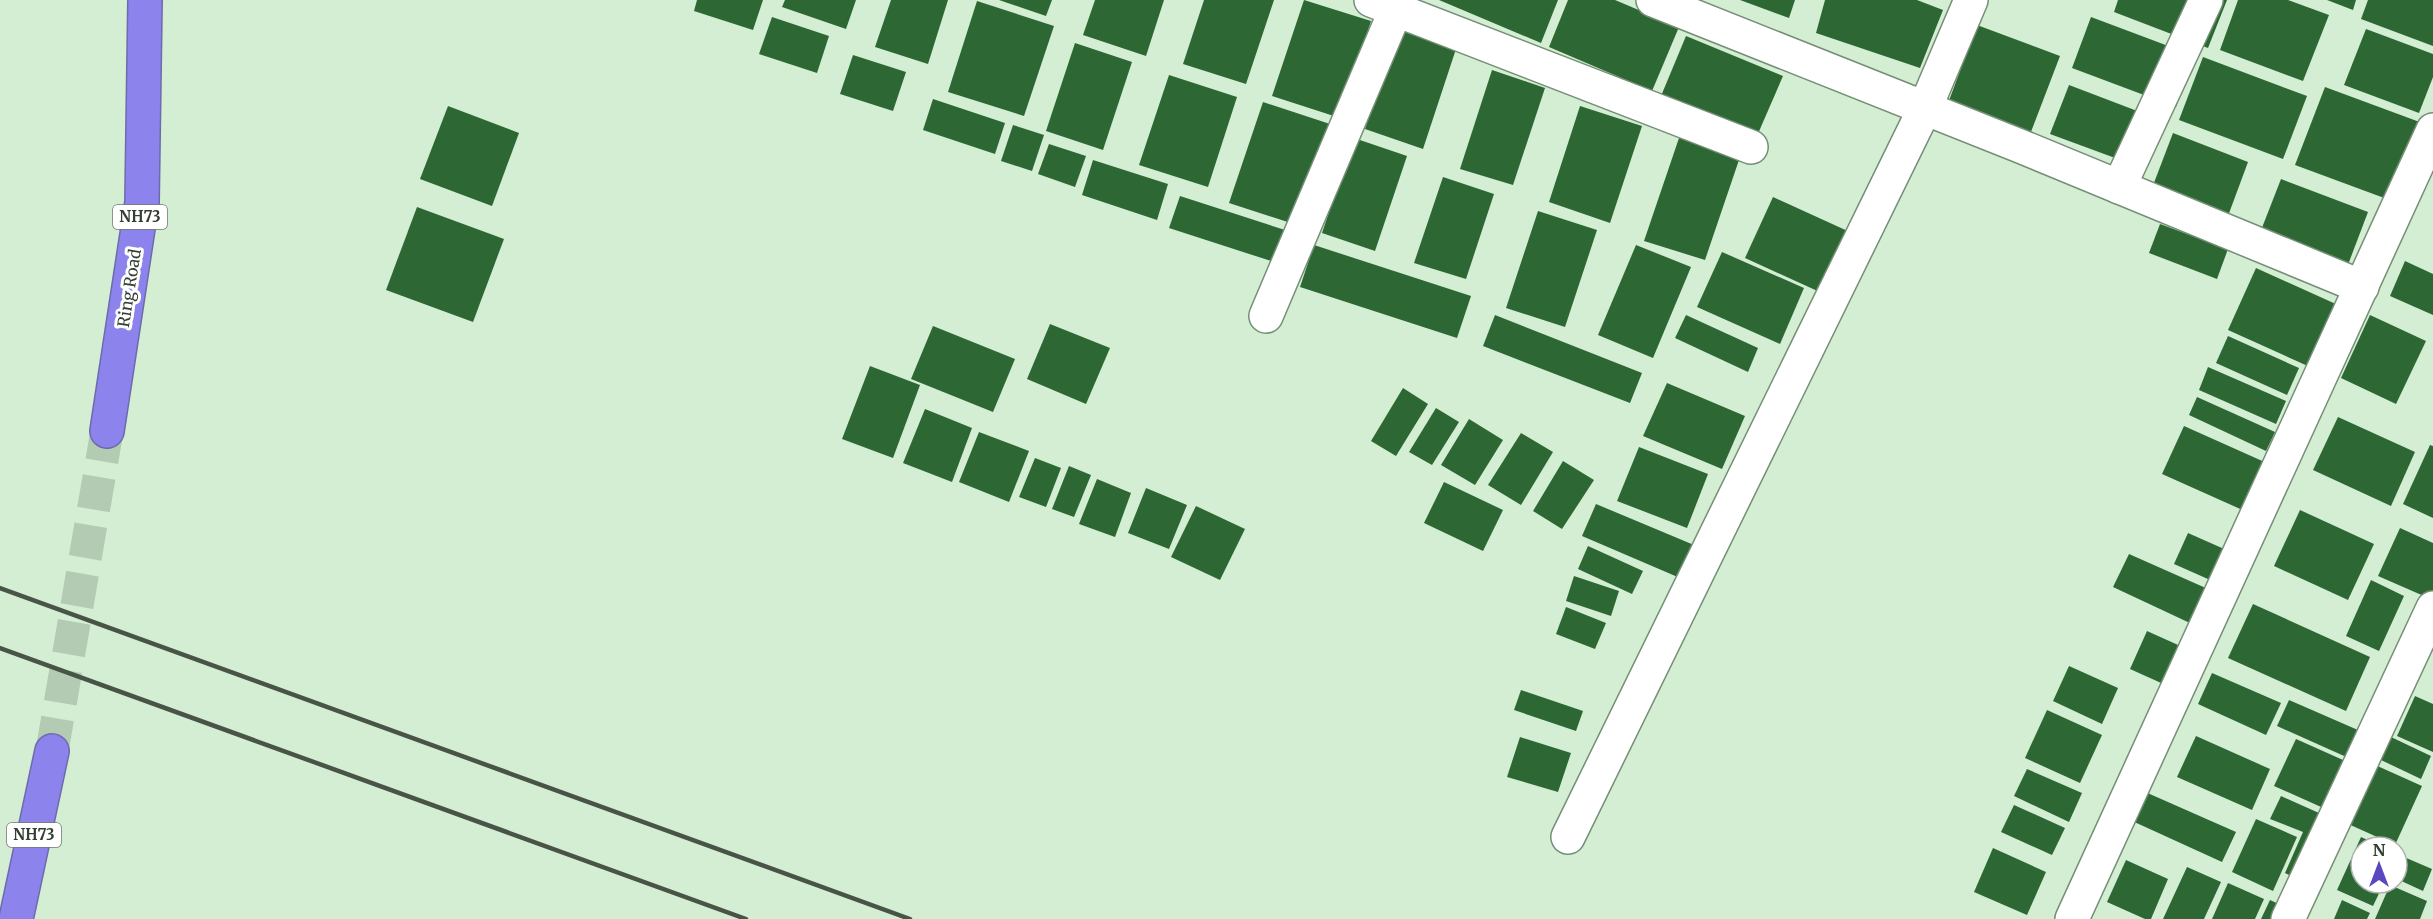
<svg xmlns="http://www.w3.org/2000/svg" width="2433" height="919" viewBox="0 0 2433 919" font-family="Merriweather,serif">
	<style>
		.building { fill: #2d6834 }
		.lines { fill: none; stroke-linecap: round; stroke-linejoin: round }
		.highway-tunnel { stroke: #b3cbb3; stroke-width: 33; stroke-dasharray: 33 16; stroke-linecap: butt }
		.street-casing { stroke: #758e76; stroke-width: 36 }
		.highway-casing { stroke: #6d6bac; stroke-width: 36 }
		.street { stroke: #fff; stroke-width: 33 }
		.highway { stroke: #8c83ed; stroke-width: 33 }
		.rail { stroke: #475447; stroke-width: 4.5 }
		.labels { text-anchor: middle; stroke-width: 6; stroke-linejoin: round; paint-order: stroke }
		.shield { fill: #fff; stroke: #717971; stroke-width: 1.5 }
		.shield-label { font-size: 15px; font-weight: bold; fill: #343f34 }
		.street-label { font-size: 16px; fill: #343f34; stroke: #fff }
	</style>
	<rect width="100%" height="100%" fill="#d3eed3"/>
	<g class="building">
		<path d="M697 0H763L753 30 694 11Z"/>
		<path d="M785 0H856L846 29 782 7Z"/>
		<path d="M891 0H948L928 64 875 47Z"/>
		<path d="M999 0H1052L1046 16Z"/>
		<path d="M1095 0H1164L1146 56 1083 35Z"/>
		<path d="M1204 0H1274L1246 84 1183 64Z"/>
		<path d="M1304 0 1371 21 1340 118 1272 96Z"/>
		<path d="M1439 0H1558L1541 43Z"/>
		<path d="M1568 0H1615L1679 27 1652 91 1549 47Z"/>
		<path d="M1740 0H1795L1789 18Z"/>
		<path d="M1825 0H1917L1943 10 1920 68 1816 33Z"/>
		<path d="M2118 0H2227L2208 48 2114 12Z"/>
		<path d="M2238 0H2288L2329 15 2303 81 2220 50Z"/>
		<path d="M2327 0H2356L2353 10Z"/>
		<path d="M2368 0H2433V46L2361 19Z"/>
		<path d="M977 1 1054 26 1024 116 948 92Z"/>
		<path d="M772 17 829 36 817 73 759 54Z"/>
		<path d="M2091 17 2195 56 2176 107 2072 68Z"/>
		<path d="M1977 25 2060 56 2029 137 1947 106Z"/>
		<path d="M2366 29 2433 54V77L2419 113 2344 85Z"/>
		<path d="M1398 30 1456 49 1423 149 1365 129Z"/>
		<path d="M1686 36 1783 76 1757 136 1661 96Z"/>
		<path d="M1075 43 1132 62 1103 150 1046 131Z"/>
		<path d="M853 55 906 72 893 111 840 94Z"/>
		<path d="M2203 57 2307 96 2283 159 2179 120Z"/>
		<path d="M1492 70 1545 88 1513 185 1460 169Z"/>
		<path d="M1169 75 1237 97 1208 187 1139 165Z"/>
		<path d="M2069 85 2153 117 2134 165 2050 134Z"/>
		<path d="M2325 87 2425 124 2395 202 2295 165Z"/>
		<path d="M933 99 1005 123 995 154 923 130Z"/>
		<path d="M1263 102 1330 124 1297 225 1229 203Z"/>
		<path d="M448 106 519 133 492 206 420 179Z"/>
		<path d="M1580 106 1642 126 1610 223 1549 202Z"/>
		<path d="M1013 125 1044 135 1032 171 1001 161Z"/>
		<path d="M2173 133 2248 162 2228 216 2152 188Z"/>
		<path d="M1354 138 1407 156 1375 251 1322 233Z"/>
		<path d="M1679 138 1740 157 1705 260 1644 241Z"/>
		<path d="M1049 144 1086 156 1075 187 1038 174Z"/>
		<path d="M1093 160 1168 184 1157 220 1082 195Z"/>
		<path d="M1443 177 1494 194 1466 279 1414 263Z"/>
		<path d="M2281 179 2368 212 2346 270 2258 238Z"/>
		<path d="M1180 196 1285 230 1274 262 1169 228Z"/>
		<path d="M1773 197 1852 233 1824 294 1745 258Z"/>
		<path d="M417 207 504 239 473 322 386 290Z"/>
		<path d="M1538 211 1597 230 1565 327 1506 308Z"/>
		<path d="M2160 224 2228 249 2217 279 2149 253Z"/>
		<path d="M1314 245 1471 296 1457 338 1300 287Z"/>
		<path d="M1636 245 1691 267 1653 358 1598 335Z"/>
		<path d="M1722 252 1804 288 1780 344 1697 307Z"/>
		<path d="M2405 261 2433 274V315L2390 296Z"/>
		<path d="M2256 268 2338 305 2310 367 2228 330Z"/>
		<path d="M1495 315 1642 373 1630 403 1483 346Z"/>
		<path d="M1686 315 1758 348 1748 372 1675 338Z"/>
		<path d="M2370 315 2426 341 2396 404 2341 378Z"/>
		<path d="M1050 324 1110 348 1086 404 1027 379Z"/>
		<path d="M933 326 1015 359 993 412 911 379Z"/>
		<path d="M2228 336 2299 368 2287 395 2216 363Z"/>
		<path d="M870 366 920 385 893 458 842 439Z"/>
		<path d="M2208 367 2286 401 2276 424 2199 390Z"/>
		<path d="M1667 383 1745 416 1722 469 1643 436Z"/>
		<path d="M1403 388 1428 404 1396 456 1371 441Z"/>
		<path d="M2197 397 2275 432 2266 451 2189 415Z"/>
		<path d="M1436 408 1459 422 1432 465 1409 452Z"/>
		<path d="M925 409 972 428 952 482 903 463Z"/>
		<path d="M2338 417 2415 452 2391 506 2313 470Z"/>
		<path d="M1469 419 1503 440 1475 485 1441 465Z"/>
		<path d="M2184 426 2269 464 2247 512 2162 474Z"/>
		<path d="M979 432 1029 451 1009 502 959 482Z"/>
		<path d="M1521 433 1553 452 1521 505 1488 485Z"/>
		<path d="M2430 445 2433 446V518L2403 504Z"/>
		<path d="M1639 447 1708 474 1687 528 1617 501Z"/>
		<path d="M1035 458 1061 468 1046 507 1019 497Z"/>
		<path d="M1563 461 1594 480 1562 529 1533 511Z"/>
		<path d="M1069 466 1091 475 1074 517 1052 509Z"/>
		<path d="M1097 479 1131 493 1115 537 1079 524Z"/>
		<path d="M1444 482 1503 510 1483 551 1424 523Z"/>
		<path d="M1146 488 1187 505 1169 549 1128 533Z"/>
		<path d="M1596 504 1694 545 1680 578 1582 536Z"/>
		<path d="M1196 506 1245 529 1220 580 1171 557Z"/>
		<path d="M2300 510 2374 544 2348 600 2274 566Z"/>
		<path d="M2400 528 2433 543V600L2378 576Z"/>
		<path d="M2188 533 2240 556 2226 587 2174 564Z"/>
		<path d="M1588 546 1643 571 1632 594 1578 569Z"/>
		<path d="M2129 554 2208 589 2192 624 2113 587Z"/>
		<path d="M1574 576 1619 591 1611 616 1566 601Z"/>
		<path d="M2371 580 2404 596 2379 651 2346 636Z"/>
		<path d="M2253 604 2370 657 2346 711 2228 658Z"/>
		<path d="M1566 607 1606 623 1595 649 1556 634Z"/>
		<path d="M2147 631 2187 649 2170 687 2130 669Z"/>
		<path d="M2069 666 2118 688 2102 724 2053 701Z"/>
		<path d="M2212 673 2281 703 2266 735 2198 704Z"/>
		<path d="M1521 690 1583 711 1576 731 1514 710Z"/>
		<path d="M2415 696 2433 704V752L2397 736Z"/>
		<path d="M2289 700 2374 737 2362 764 2277 726Z"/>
		<path d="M2047 710 2102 735 2080 783 2025 758Z"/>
		<path d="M2196 736 2270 769 2252 810 2177 777Z"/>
		<path d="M1520 737 1571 753 1558 792 1507 777Z"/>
		<path d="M2391 737 2431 756 2421 779 2381 760Z"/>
		<path d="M2296 739 2352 764 2330 811 2274 786Z"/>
		<path d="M2373 764 2422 786 2395 845 2346 823Z"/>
		<path d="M2027 769 2082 793 2069 822 2014 796Z"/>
		<path d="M2143 791 2236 832 2222 862 2130 820Z"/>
		<path d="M2281 796 2337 821 2308 884 2285 873 2303 832 2270 819Z"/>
		<path d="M2014 805 2065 828 2052 855 2001 832Z"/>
		<path d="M2256 819 2297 837 2273 891 2232 872Z"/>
		<path d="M2361 837 2382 847H2361V883H2384L2373 906 2337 890Z"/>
		<path d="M1993 848 2046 872 2027 915 1974 892Z"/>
		<path d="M2397 854 2432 869 2423 891 2397 879Z"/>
		<path d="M2126 860 2168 879 2151 919H2145L2107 902Z"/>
		<path d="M2187 867 2221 882 2204 919H2163Z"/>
		<path d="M2228 883 2264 899 2255 919H2212Z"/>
		<path d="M2390 885 2427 901 2420 919H2375Z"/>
		<path d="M2270 900 2301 914 2298 919H2261Z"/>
		<path d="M2342 900 2370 913 2367 919H2334Z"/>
	</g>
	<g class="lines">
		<path class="highway-tunnel" d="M52 751 107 431"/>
		<defs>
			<g id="street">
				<path d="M1371 0 1751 147"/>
				<path d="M1653 0 2020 146 2362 287"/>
				<path d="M2119 187 2206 0"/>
				<path d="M1266 316 1400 0"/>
				<path d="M1568 837 1925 108 1971 0"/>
				<path d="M2072 919 2433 130"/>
				<path d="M2288 919 2433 608"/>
			</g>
			<g id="highway">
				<path d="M107 431 142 202 145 0"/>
				<path d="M16 919 52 751"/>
			</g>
		</defs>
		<use href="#street" class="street-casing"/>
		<use href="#highway" class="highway-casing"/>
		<use href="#street" class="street"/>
		<use href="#highway" class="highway"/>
		<g class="rail">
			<path d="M0 588 910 919"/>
			<path d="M0 648 746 919"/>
		</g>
	</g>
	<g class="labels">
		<g class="shield">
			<rect x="113" y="205" width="54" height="24" rx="4.5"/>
			<rect x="7" y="823" width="54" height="24" rx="4.5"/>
		</g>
		<g class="shield-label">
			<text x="140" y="222">NH73</text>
			<text x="34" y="840">NH73</text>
		</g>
		<g class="street-label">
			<text transform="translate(129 288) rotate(-81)" y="6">Ring Road</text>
		</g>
	</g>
	<g transform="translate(2379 865)"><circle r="28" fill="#ffffff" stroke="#aeb2ae" stroke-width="1.5"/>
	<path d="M0-4.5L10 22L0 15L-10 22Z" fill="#5b47bf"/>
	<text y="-9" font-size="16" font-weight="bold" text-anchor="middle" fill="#343f34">N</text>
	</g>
</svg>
